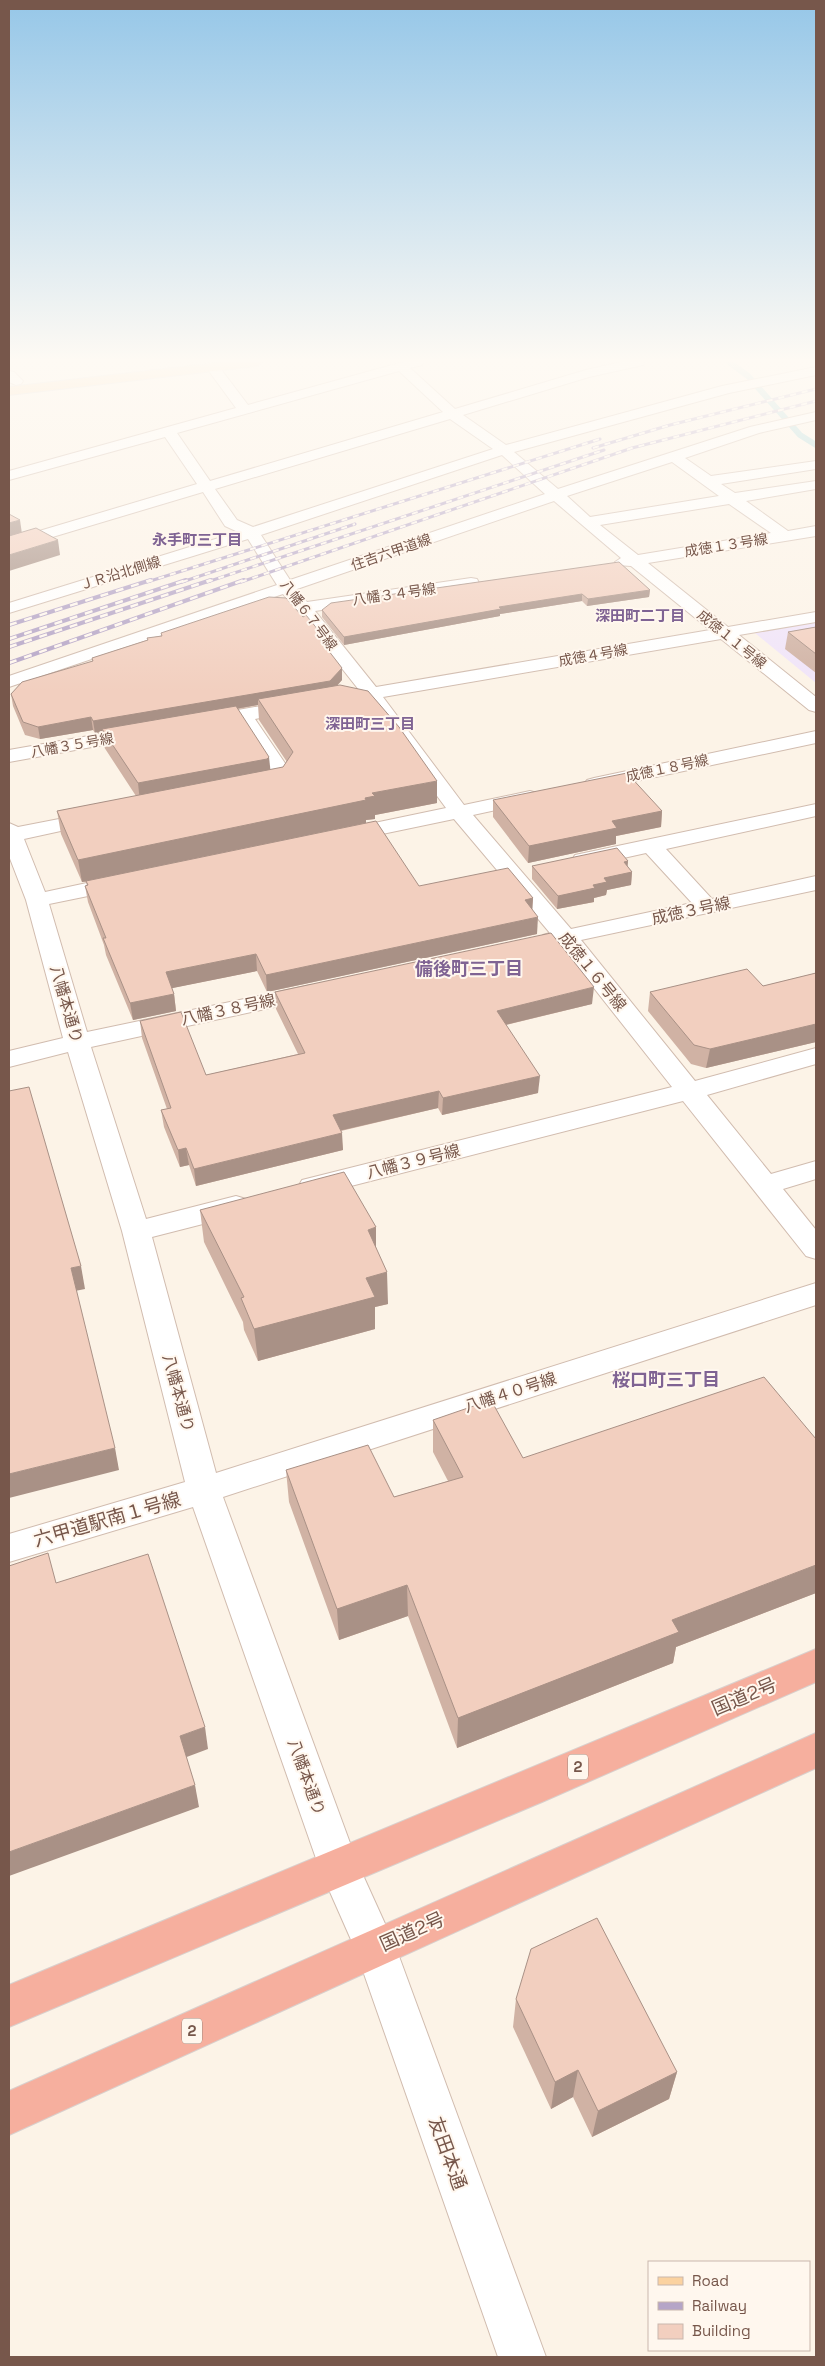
<svg xmlns="http://www.w3.org/2000/svg" width="825" height="2366" viewBox="0 0 825 2366" font-family="'Space Grotesk','Noto Sans JP',sans-serif">
	<style>
		.education { fill: #f0e4f9 }
		.lines { fill: none; stroke-linecap: round; stroke-linejoin: round }
		.stream { stroke: #a1d4d8; stroke-width: 6 }
		.minor-casing { stroke: #d1bcaf; stroke-width: 2 }
		.major-casing { stroke: #d9d0cd; stroke-width: 2 }
		.highway-casing { stroke: #d9d0cd; stroke-width: 2 }
		.minor { fill: #fff; fill-rule: evenodd }
		.major { fill: #fbd2a0; fill-rule: evenodd }
		.highway { fill: #f6af9e; fill-rule: evenodd }
		.rail-far1-casing { stroke: #b5a5c7; stroke-width: 3 }
		.rail-casing { stroke: #b5a5c7; stroke-width: 4 }
		.rail-far1 { stroke: #fff7ee; stroke-width: 2; stroke-dasharray: 6; stroke-linecap: butt }
		.rail { stroke: #fff7ee; stroke-width: 2.5; stroke-dasharray: 8; stroke-linecap: butt }
		.wall { fill: #d0b2a4; fill-rule: evenodd }
		.shaded-wall { fill: #a99186 }
		.building { fill: #f2cfbf; stroke: #a99186 }
		.labels { text-anchor: middle; stroke-width: 4; stroke-linejoin: round; paint-order: stroke }
		.far-street-label { font-size: 14px; fill: #77574b; stroke: #fff7ee }
		.far-neighbourhood-label { font-size: 15px; font-weight: bold; fill: #7f6393; stroke: #fff7ee }
		.shield { fill: #fff7ee; stroke: #a0877c; stroke-width: 1 }
		.shield-label { font-size: 15px; font-weight: bold; fill: #77574b }
		.street-label { font-size: 16px; fill: #77574b; stroke: #fff7ee }
		.neighbourhood-label { font-size: 18px; font-weight: bold; fill: #7f6393; stroke: #fff7ee }
		.near-street-label { font-size: 19px; fill: #77574b; stroke: #fff7ee }
	</style>
	<rect width="100%" height="100%" fill="#fcf3e7"/>
	<path class="education" d="M816 622V683L755 633Z"/>
	<g class="lines">
		<path class="stream" d="M729 362 748 376 800 435 816 445"/>
		<defs>
			<g id="minor">
				<path d="M403 362H423L422 365 410 368 455 409 586 370 621 362H644L643 365 589 377 463 415 506 445 722 386 816 367V375L729 393 514 452 558 489 750 427 816 412V420L759 433 685 458 711 476 816 461V469L721 484 735 493 816 481V489L746 501 788 531 816 526V536L648 563 728 627 816 612V622L739 635 816 697V712L809 710 721 639 383 697 464 805 530 791 537 793 540 797 537 801 473 815 571 929 692 903 646 853 583 867 575 865 572 860 575 855 816 804V816L666 849 712 899 816 876V890L581 940 695 1081 816 1048V1064L707 1095 771 1174 816 1161V1179L783 1189 816 1230V1259L806 1256 683 1101 312 1196 302 1194 298 1187 302 1180 672 1087 560 945 551 947 543 945 539 940 543 935 550 933 454 819 344 842 336 841 333 836 336 831 446 808 366 700 354 702 347 700 345 696 347 692 359 690 283 594 9 687V676L277 585 248 539 9 613V603L238 532 225 526 203 492 9 550V540L197 484 165 437 9 480V471L236 408 206 367 207 364H217L248 405ZM399 371 443 412 210 481 177 433ZM450 419 493 449 253 527 237 520 215 489ZM502 455 545 494 290 580 261 535ZM672 462 719 496 590 517 567 496ZM554 501 621 558 615 562 617 565 631 566 710 630 376 687 315 611 471 588 477 587 479 583 477 579 471 578 307 602 297 589ZM729 504 771 533 638 555 600 525Z"/>
				<path d="M9 371 14 372 23 381 21 384 16 385 9 382Z"/>
				<path d="M295 700 302 702 304 706 302 710 255 719 293 775C291 779 287 786 283 788 276 793 259 793 251 791L248 787 251 783 269 779 273 775 238 722 204 728 197 726 194 722 197 718 204 716Z"/>
				<path d="M140 727 147 729 150 733 147 737 9 762V750Z"/>
				<path d="M816 731V743L594 790 587 788 584 784 587 780 594 778Z"/>
				<path d="M95 812 102 814 105 818 102 822 24 839 45 892 124 875 132 877 135 882 132 887 49 904 87 1032 311 985 320 987 323 992 320 997 311 999 91 1047 146 1219 236 1196 246 1199 250 1206 246 1213 152 1237 216 1473 816 1283V1305L223 1497 357 1862 396 1948 546 2357H498L356 1951 319 1867 193 1507 9 1562V1534L185 1482 122 1231 68 1052 9 1067V1051L63 1038 26 900 9 856V823L18 827Z"/>
			</g>
			<path id="major" d="M224 362H263L257 366 9 395V387Z"/>
			<g id="highway">
				<path d="M816 1649V1682L542 1802 9 2027V1985Z"/>
				<path d="M816 1733V1768L9 2135V2091Z"/>
			</g>
		</defs>
		<use href="#minor" class="minor-casing"/>
		<use href="#major" class="major-casing"/>
		<use href="#highway" class="highway-casing"/>
		<use href="#minor" class="minor"/>
		<use href="#major" class="major"/>
		<use href="#highway" class="highway"/>
		<defs>
			<g id="rail-far1">
				<path d="M593 448 670 425 816 389"/>
				<path d="M147 582 600 439"/>
				<path d="M182 582 355 524"/>
				<path d="M207 582 604 450"/>
				<path d="M241 582 632 448 816 401"/>
			</g>
			<g id="rail">
				<path d="M9 625 151 580"/>
				<path d="M9 639 186 580"/>
				<path d="M9 647 211 580"/>
				<path d="M9 663 244 580"/>
			</g>
		</defs>
		<use href="#rail-far1" class="rail-far1-casing"/>
		<use href="#rail" class="rail-casing"/>
		<use href="#rail-far1" class="rail-far1"/>
		<use href="#rail" class="rail"/>
	</g>
	<g class="wall">
		<path d="M650 590 649 597 587 606 582 601 500 614V616L344 645 322 617V610Z"/>
		<path d="M303 617 323 636V643L342 680 337 686 437 803 375 815V819L366 820V823L419 886 533 898 532 910 537 934 267 992 257 971 172 988 174 994 176 1011 133 1020 106 955 104 945 88 902 85 886H87L86 882H82L61 834 57 811 136 796 104 747 102 732 95 733 93 730 40 739 25 735 13 706 11 694 92 661V658L147 640V638L161 636V633ZM258 705 259 720 287 762 283 767 270 770 238 709Z"/>
		<path d="M816 627V673L785 649 788 632Z"/>
		<path d="M493 800 662 811 661 827 616 836V844L528 863 493 817Z"/>
		<path d="M628 861 627 866 632 872 631 885 607 890 606 895 594 898V902L557 909 532 879V866Z"/>
		<path d="M816 973V1042L706 1068 691 1064 648 1011 650 992 763 986Z"/>
		<path d="M275 992 592 1004 506 1025 538 1093 442 1115 438 1108 341 1131 343 1150 196 1186 189 1165 180 1167 164 1127 161 1110 167 1109 142 1038 140 1021 206 1075 298 1054 276 1009Z"/>
		<path d="M200 1210 376 1247 388 1304 375 1307V1329L258 1361 244 1330 243 1322 204 1242Z"/>
		<path d="M433 1420 523 1458 816 1439V1593L676 1647 673 1663 457 1748 408 1616 339 1640 289 1502 286 1470 394 1497 448 1481 433 1452Z"/>
		<path d="M516 1999 677 2072 669 2099 592 2137 573 2097 551 2109 513 2027Z"/>
	</g>
	<g class="shaded-wall">
		<path d="M20 520 22 534 9 538V523Z"/>
		<path d="M58 540 60 555 9 571V555Z"/>
		<path d="M650 590 649 597 587 606 588 599Z"/>
		<path d="M582 594V601L500 614V616L344 645V637L499 607Z"/>
		<path d="M323 636V648L318 637Z"/>
		<path d="M342 668V680L330 693 258 699V705L104 732 102 729V732L95 733 93 721Z"/>
		<path d="M91 717 93 730 40 739 38 727Z"/>
		<path d="M269 757 271 775 140 802 138 783Z"/>
		<path d="M437 781V803L375 815V819L366 820V823L82 882 78 860 365 798 372 793Z"/>
		<path d="M662 811 661 827 616 836V844L528 863 529 846 612 821Z"/>
		<path d="M628 861 627 873 632 872 631 885 607 890 606 895 594 898V902L557 909 558 896 593 885 624 862Z"/>
		<path d="M533 898 532 915 525 900Z"/>
		<path d="M538 917 537 934 267 992 266 975Z"/>
		<path d="M256 954 257 971 168 989 166 972Z"/>
		<path d="M594 987 592 1004 496 1027 497 1011Z"/>
		<path d="M174 994 176 1011 133 1020 130 1003Z"/>
		<path d="M816 1024V1042L706 1068 710 1049Z"/>
		<path d="M540 1076 538 1093 442 1115 443 1098Z"/>
		<path d="M439 1091 438 1108 334 1132 333 1115Z"/>
		<path d="M342 1133 343 1150 196 1186 194 1169Z"/>
		<path d="M186 1148 189 1165 180 1167 178 1150Z"/>
		<path d="M376 1227V1260L368 1230Z"/>
		<path d="M81 1266 85 1289 75 1291 71 1268Z"/>
		<path d="M387 1272 388 1304 375 1307V1329L258 1361 254 1329 366 1278Z"/>
		<path d="M115 1448 119 1470 9 1498V1474Z"/>
		<path d="M816 1565V1593L676 1647 673 1663 457 1748 458 1718 672 1620Z"/>
		<path d="M407 1585 408 1616 339 1640 337 1609Z"/>
		<path d="M205 1727 208 1749 184 1758 180 1736Z"/>
		<path d="M195 1785 199 1807 9 1876V1852Z"/>
		<path d="M578 2070 573 2097 551 2109 555 2082Z"/>
		<path d="M677 2072 669 2099 592 2137 598 2111Z"/>
	</g>
	<g class="building">
		<path d="M9 514 20 520 9 523Z"/>
		<path d="M36 528 58 540 9 555V536Z"/>
		<path d="M619 562 650 590 588 599 582 594 499 607 501 609 344 637 322 610 331 603Z"/>
		<path d="M269 597 286 598 303 617 306 615 323 636 318 637 342 668 330 681 93 721 91 717 38 727 23 722 11 694 22 682 93 661 92 658 148 640 147 638 162 636 161 633Z"/>
		<path d="M816 627V654L788 632Z"/>
		<path d="M340 685 368 691 399 727 437 781 372 793 375 796 365 798 366 800 78 860 57 811 283 767 293 752 258 699Z"/>
		<path d="M236 706 269 757 267 759 138 783 102 729Z"/>
		<path d="M627 773 662 811 612 821 617 828 529 846 493 800Z"/>
		<path d="M376 821 419 886 508 868 533 898 525 900 538 917 266 975 256 954 166 972 174 994 130 1003 103 938H106L85 886 88 885 86 881Z"/>
		<path d="M617 848 628 861 624 862 632 872 604 878 607 882 593 885 595 888 558 896 532 866Z"/>
		<path d="M551 933 594 987 497 1011 540 1076 443 1098 439 1091 333 1115 342 1133 194 1169 186 1148 178 1150 161 1110 171 1108 140 1021 181 1012 206 1075 305 1053 275 992Z"/>
		<path d="M747 969 763 986 816 973V1024L710 1049 694 1045 650 992Z"/>
		<path d="M29 1087 81 1266 71 1268 115 1448 9 1474V1091Z"/>
		<path d="M344 1172 376 1227 368 1230 387 1272 366 1278 375 1297 254 1329 241 1298 244 1297 200 1210Z"/>
		<path d="M764 1377 816 1439V1565L672 1620 679 1632 458 1718 407 1585 337 1609 286 1470 368 1445 394 1497 463 1477 433 1420 491 1400 523 1458Z"/>
		<path d="M48 1553 56 1583 148 1554 205 1727 180 1736 195 1785 9 1852V1566Z"/>
		<path d="M597 1918 677 2072 598 2111 578 2070 555 2082 516 1999 531 1949Z"/>
	</g>
	<linearGradient id="sky" x2="0" y2="1"><stop stop-color="#96c7e8"/><stop offset="0.52" stop-color="#fefaf4"/><stop offset="1" stop-color="#fefaf4" stop-opacity="0"/></linearGradient>
	<rect width="825" height="693" fill="url(#sky)"/>
	<g class="labels">
		<g class="far-street-label">
			<text transform="translate(726 545) rotate(-9)" y="5">成徳１３号線</text>
			<text transform="translate(391 552) rotate(-19)" y="5">住吉六甲道線</text>
			<text transform="translate(120 573) rotate(-17)" y="5">ＪＲ沿北側線</text>
			<text transform="translate(394 594) rotate(-8)" y="5">八幡３４号線</text>
			<text transform="translate(309 615) rotate(53)" y="5">八幡６７号線</text>
			<text transform="translate(732 639) rotate(39)" y="5">成徳１１号線</text>
			<text transform="translate(593 655) rotate(-10)" y="5">成徳４号線</text>
			<text transform="translate(72 745) rotate(-10)" y="5">八幡３５号線</text>
			<text transform="translate(667 768) rotate(-12)" y="5">成徳１８号線</text>
		</g>
		<g class="far-neighbourhood-label">
			<text x="197" y="545">永手町三丁目</text>
			<text x="640" y="621">深田町二丁目</text>
			<text x="370" y="729">深田町三丁目</text>
		</g>
		<g class="shield">
			<rect x="568" y="1754.5" width="20" height="25" rx="4"/>
			<rect x="182" y="2018.5" width="20" height="25" rx="4"/>
		</g>
		<g class="shield-label">
			<text x="578" y="1772">2</text>
			<text x="192" y="2036">2</text>
		</g>
		<g class="street-label">
			<text transform="translate(691 910) rotate(-12)" y="6">成徳３号線</text>
			<text transform="translate(593 971) rotate(51)" y="6">成徳１６号線</text>
			<text transform="translate(67 1004) rotate(74)" y="6">八幡本通り</text>
			<text transform="translate(228 1009) rotate(-12)" y="6">八幡３８号線</text>
			<text transform="translate(413 1161) rotate(-14)" y="6">八幡３９号線</text>
			<text transform="translate(510 1392) rotate(-18)" y="6">八幡４０号線</text>
			<text transform="translate(179 1393) rotate(75)" y="6">八幡本通り</text>
			<text transform="translate(307 1777) rotate(70)" y="6">八幡本通り</text>
		</g>
		<g class="neighbourhood-label">
			<text x="469" y="975">備後町三丁目</text>
			<text x="666" y="1386">桜口町三丁目</text>
		</g>
		<g class="near-street-label">
			<text transform="translate(107 1519) rotate(-16)" y="7">六甲道駅南１号線</text>
			<text transform="translate(744 1696) rotate(-23)" y="7">国道2号</text>
			<text transform="translate(412 1931) rotate(-24)" y="7">国道2号</text>
			<text transform="translate(448 2153) rotate(70)" y="7">友田本通</text>
		</g>
	</g>
	<rect width="825" height="2366" fill="none" stroke="#77574b" stroke-width="20"/>
	<rect x="648" y="2261" width="162" height="90" fill="#fff7ee" stroke="#c9b7ad"/>
	<rect x="658" y="2277" width="25" height="8" fill="#fbd2a0" stroke="#c9b7ad"/>
	<text x="692" y="2286" font-size="15" fill="#77574b">Road</text>
	<rect x="658" y="2302" width="25" height="8" fill="#b5a5c7" stroke="#c9b7ad"/>
	<text x="692" y="2311" font-size="15" fill="#77574b">Railway</text>
	<rect x="658" y="2324" width="25" height="15" fill="#f2cfbf" stroke="#c9b7ad"/>
	<text x="692" y="2336" font-size="15" fill="#77574b">Building</text>
</svg>
